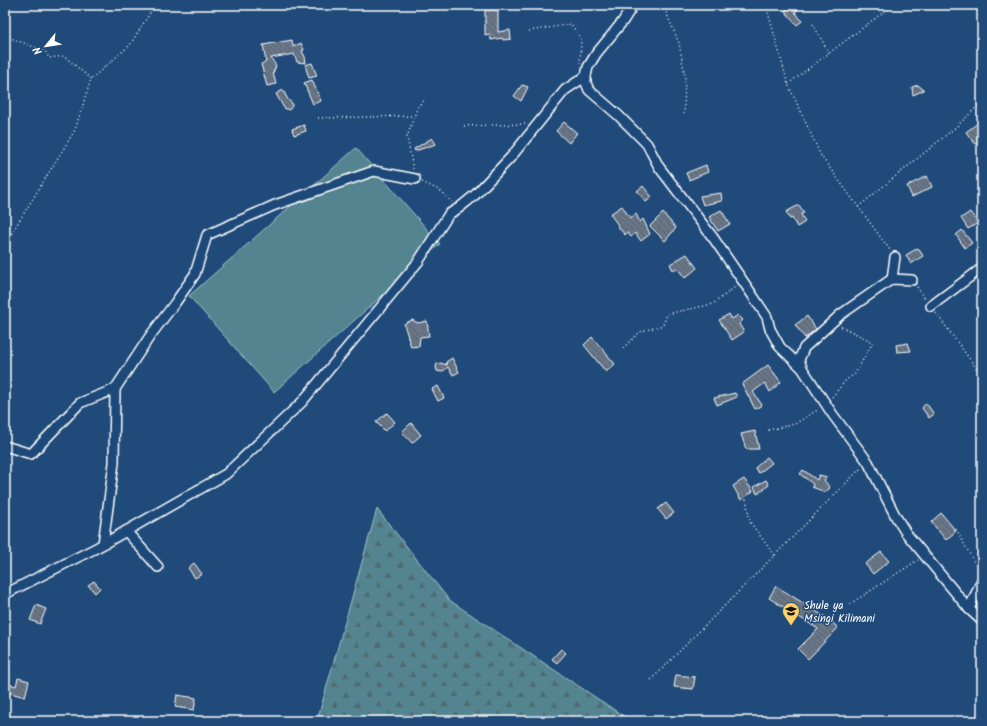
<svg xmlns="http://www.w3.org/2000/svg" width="987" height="726" viewBox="0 0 987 726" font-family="Kalam,sans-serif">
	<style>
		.green { fill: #53848f; stroke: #a9c2c7 }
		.forest { fill: url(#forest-firs); stroke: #a9c2c7 }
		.building { fill: url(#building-back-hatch); stroke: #fff }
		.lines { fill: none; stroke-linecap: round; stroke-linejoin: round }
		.street-casing { stroke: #fff; stroke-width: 12 }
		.path { stroke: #fff; stroke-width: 1.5; stroke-dasharray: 1 3; stroke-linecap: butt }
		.street { stroke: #1f4a7a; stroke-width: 9 }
		.labels { text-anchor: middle; stroke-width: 3; stroke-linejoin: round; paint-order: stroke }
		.poi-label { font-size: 11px; fill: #fff; stroke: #1f4a7a; text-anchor: start }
	</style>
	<defs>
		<pattern id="forest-firs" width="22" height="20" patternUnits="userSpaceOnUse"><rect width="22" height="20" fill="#53848f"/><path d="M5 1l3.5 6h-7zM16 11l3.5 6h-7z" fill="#506b71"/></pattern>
		<pattern id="building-back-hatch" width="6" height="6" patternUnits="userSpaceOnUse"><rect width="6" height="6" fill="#687687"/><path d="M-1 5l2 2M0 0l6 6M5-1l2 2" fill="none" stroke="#5a616a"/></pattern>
	</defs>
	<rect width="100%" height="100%" fill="#1f4a7a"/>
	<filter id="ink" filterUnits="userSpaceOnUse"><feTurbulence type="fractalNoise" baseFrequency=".025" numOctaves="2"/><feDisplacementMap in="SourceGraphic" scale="8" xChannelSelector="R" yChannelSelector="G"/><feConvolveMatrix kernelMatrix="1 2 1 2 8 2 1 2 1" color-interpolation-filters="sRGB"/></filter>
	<g filter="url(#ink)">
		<path class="green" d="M356 148 440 244 274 392 189 296Z"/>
		<path class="forest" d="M377 509 449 600 631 721H317Z"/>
		<g class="building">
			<path d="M792 5H803L795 12 802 21 797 25 785 11Z"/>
			<path d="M485 10H498V32L510 30 511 39 503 40 502 38 491 40 490 34 485 35Z"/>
			<path d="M292 40 293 47 301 43 304 50 302 51 305 57 306 63 297 62 294 54 271 58 276 66 273 73 276 84 267 86 261 64 266 62 263 45Z"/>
			<path d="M312 63 317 76 309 78 305 65Z"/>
			<path d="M312 80 321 101 313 104 304 83Z"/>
			<path d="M522 85 528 87 521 101 514 96Z"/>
			<path d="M918 85 924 90 913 95 912 87Z"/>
			<path d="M283 90 288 100 292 103V106L289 110 284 108 276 94Z"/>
			<path d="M982 120V139L975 144 966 132Z"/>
			<path d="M564 122 577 133 569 143 556 131Z"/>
			<path d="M304 125 306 131 294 135 292 129Z"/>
			<path d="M432 138 436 144 415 151 414 149Z"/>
			<path d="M706 165 708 172 689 180 686 173Z"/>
			<path d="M927 176 932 187 912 197 907 186Z"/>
			<path d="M643 186 652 197 646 202 637 191Z"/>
			<path d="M721 193 722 201 703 205 700 196Z"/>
			<path d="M799 205 804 213 801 214 805 222 797 227 792 218 790 219 786 212Z"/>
			<path d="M622 206 630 218 636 214 640 222 643 219 650 234 641 241 635 233 631 237 627 232 625 235 617 226 618 225 610 214Z"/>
			<path d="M721 210 730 224 718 231 709 217Z"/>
			<path d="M970 212 978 223 968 229 961 218Z"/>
			<path d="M663 213 676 228 665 241 650 226Z"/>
			<path d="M962 230 972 243 965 248 956 235Z"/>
			<path d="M918 248 923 256 911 264 906 255Z"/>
			<path d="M687 254 697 268 685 278 677 268 673 270 670 264Z"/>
			<path d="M729 314 732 319 738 315 743 320 739 324 744 332 732 340 719 320Z"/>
			<path d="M807 316 816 329 805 338 795 325Z"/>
			<path d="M412 320 418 323 427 321 429 336 420 337 419 346 411 347 404 324Z"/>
			<path d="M592 337 615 364 606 372 584 345Z"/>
			<path d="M908 343 911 351 897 352 896 345Z"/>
			<path d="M452 358 459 372 453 375 448 367 442 372 437 371 436 367 437 364 440 363 447 365 446 362Z"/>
			<path d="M768 365 781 382 770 392 765 383 753 392 762 405 755 409 742 384Z"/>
			<path d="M438 386 444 398 438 401 432 389Z"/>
			<path d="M735 393 737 397 717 405 714 398Z"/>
			<path d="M926 403 934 414 929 418 922 408Z"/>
			<path d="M387 413 395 422 385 431 376 422Z"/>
			<path d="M411 423 421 435 412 443 402 432Z"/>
			<path d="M755 431 759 449H746L741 434Z"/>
			<path d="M767 457 772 463 759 473 755 468Z"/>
			<path d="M803 470 817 480 819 475 827 477 824 480 830 488 824 493 820 490 812 487 813 484 800 474Z"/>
			<path d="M744 479 753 491 741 500 733 486Z"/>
			<path d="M766 480 769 485 757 494 754 487Z"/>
			<path d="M666 503 674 513 666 519 658 509Z"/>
			<path d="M941 513 956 531 946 540 931 522Z"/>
			<path d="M881 552 889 561 873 574 865 564Z"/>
			<path d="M194 563 202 574 195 578 188 568Z"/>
			<path d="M94 581 100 588 95 593 88 585Z"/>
			<path d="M776 586 830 620 838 628 808 659 798 649 818 629 769 598Z"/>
			<path d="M36 605 46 609 40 624 30 620Z"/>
			<path d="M561 649 566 653 557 663 552 659Z"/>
			<path d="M676 675 695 677 693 689 674 687Z"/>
			<path d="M18 678 29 681 25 697 7 692 9 684 16 686Z"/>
			<path d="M177 695 196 698 194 710 175 707Z"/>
		</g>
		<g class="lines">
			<defs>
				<g id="street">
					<path d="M633 5 623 21 596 54 588 67 586 76V83L589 90 618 115 647 144 659 167 714 239 749 290 767 317 770 329 780 347 802 368 833 415 868 462 896 517 906 533 969 609 982 621"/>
					<path d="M892 279 895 257"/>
					<path d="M931 306 982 268"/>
					<path d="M802 368 799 360 804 348 840 315 892 279 912 280"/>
					<path d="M5 446 31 454 80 403 115 389 150 336 175 303 195 274 207 235 275 205 374 171 415 179"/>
					<path d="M126 531 158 567"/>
					<path d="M103 544 114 463 115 389"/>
					<path d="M5 594 98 547 226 474 302 402 418 262 449 214 459 208 475 195 511 157 565 90 586 76"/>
					<path d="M969 609 982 580"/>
				</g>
			</defs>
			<use href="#street" class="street-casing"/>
			<g class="path">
				<path d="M663 5 679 43 685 76 684 114"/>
				<path d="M766 5 788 84 821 156 890 250"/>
				<path d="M813 24 829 53"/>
				<path d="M529 31 571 24 581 39 580 63"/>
				<path d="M5 36 45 51 49 58 64 56 91 79"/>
				<path d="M788 84 893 5"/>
				<path d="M318 118 414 116"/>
				<path d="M464 126 526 124"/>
				<path d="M413 169 407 137 418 106 426 99"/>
				<path d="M422 182 439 190 452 202"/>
				<path d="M858 207 956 127 982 102"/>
				<path d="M5 244 75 130 91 79 130 45 155 5"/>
				<path d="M917 287 925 299"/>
				<path d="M936 313 982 376"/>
				<path d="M623 348 640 332 663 325 667 314 713 304 735 287"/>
				<path d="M832 397 846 380 855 374 873 342 840 326"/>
				<path d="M768 430 795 424 819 409"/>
				<path d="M746 499 750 522 775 556"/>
				<path d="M956 529 980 573"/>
				<path d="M847 606 918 560"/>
				<path d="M651 680 861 468"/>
			</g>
			<use href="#street" class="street"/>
		</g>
	</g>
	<defs>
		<symbol id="school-pin" viewBox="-11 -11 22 30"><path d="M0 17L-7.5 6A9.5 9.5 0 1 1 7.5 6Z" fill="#ffd166" stroke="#1f4a7a"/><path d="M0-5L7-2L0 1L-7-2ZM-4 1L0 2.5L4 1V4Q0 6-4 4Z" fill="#111"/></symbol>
	</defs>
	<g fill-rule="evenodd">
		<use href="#school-pin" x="781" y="601" width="20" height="27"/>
	</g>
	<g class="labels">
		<g class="poi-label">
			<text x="804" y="609">Shule ya<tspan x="804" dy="13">Msingi Kilimani</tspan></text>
		</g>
	</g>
	<rect width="987" height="726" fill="none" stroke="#1f4a7a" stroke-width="20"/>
	<rect x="10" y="10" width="967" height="706" fill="none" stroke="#fff" stroke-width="1.5" filter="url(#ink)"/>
	<g transform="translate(46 46) rotate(240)" stroke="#1f4a7a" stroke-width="3" paint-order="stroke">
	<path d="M0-3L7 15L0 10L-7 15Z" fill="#ffffff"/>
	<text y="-6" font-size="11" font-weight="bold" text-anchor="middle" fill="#ffffff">N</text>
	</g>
</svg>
